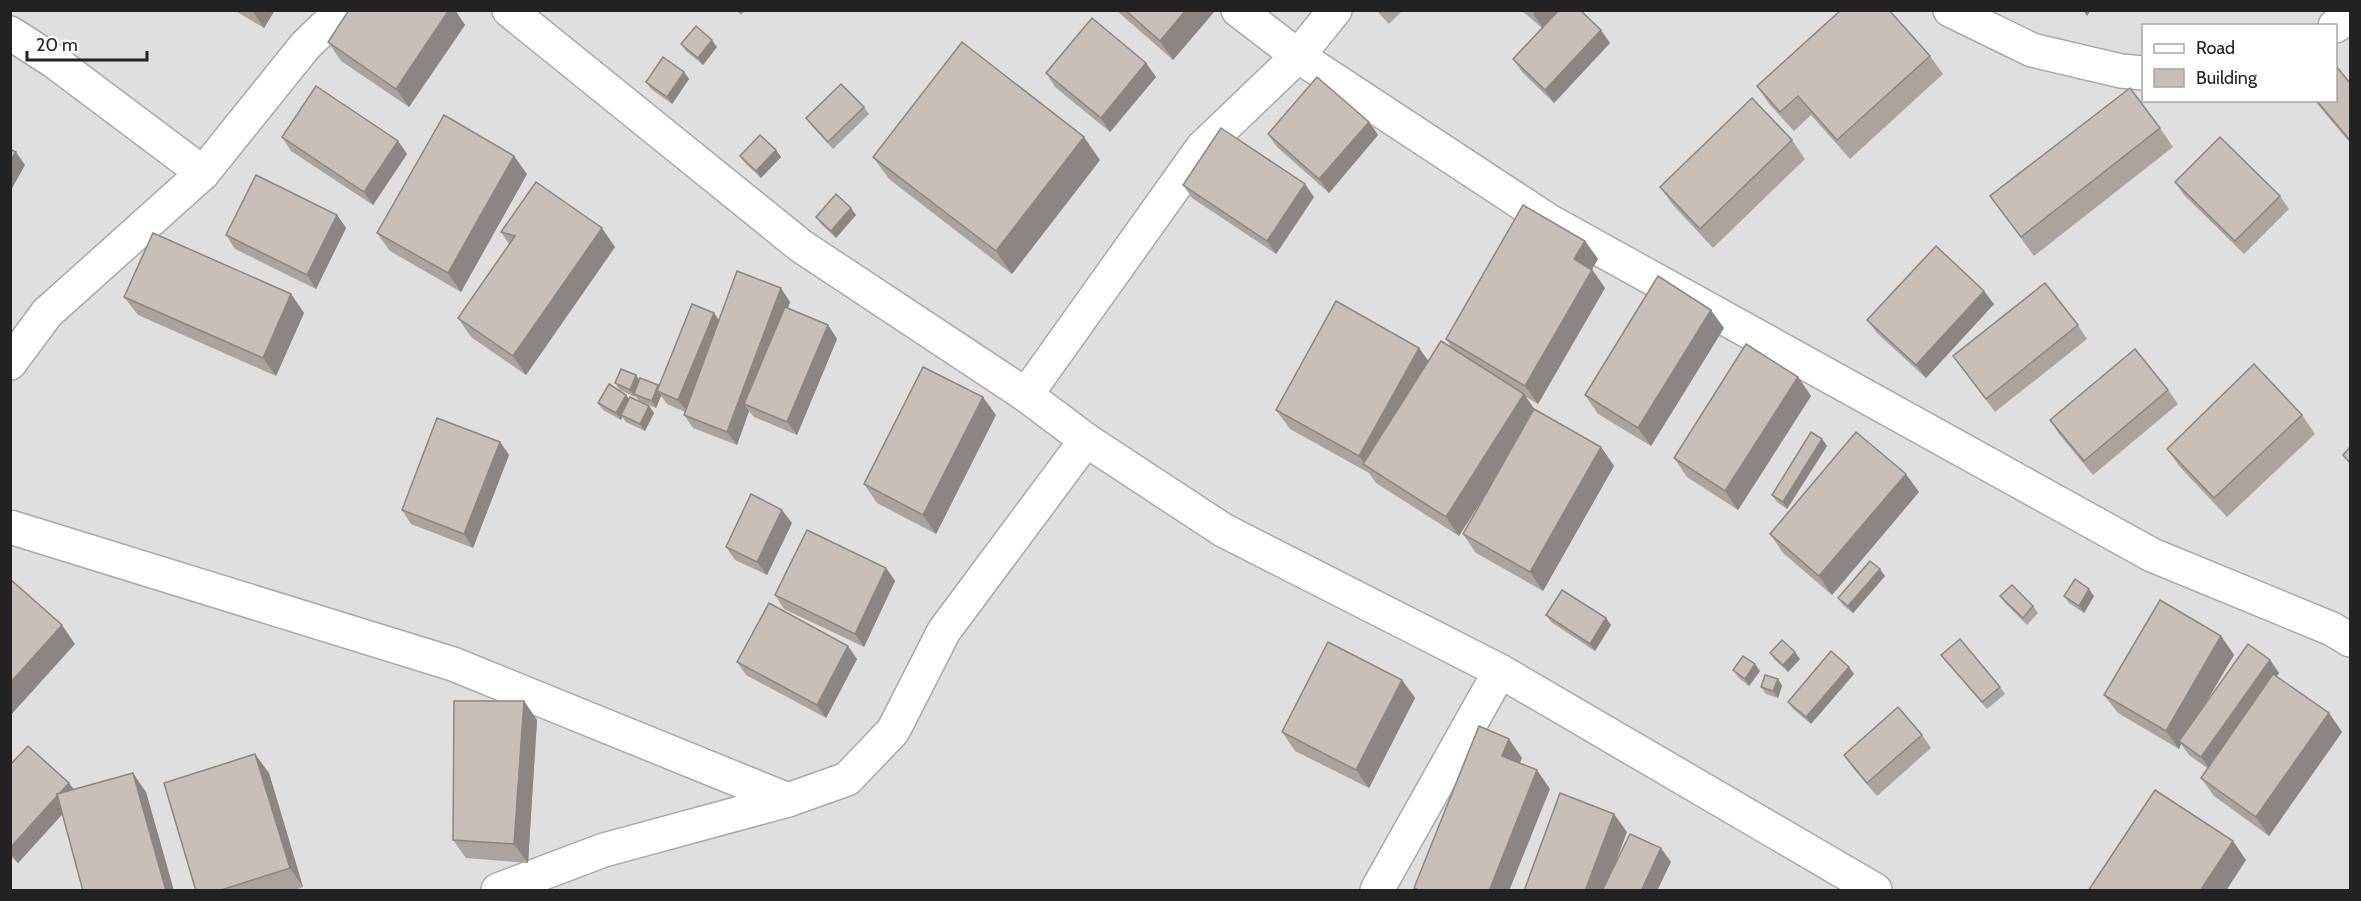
<svg xmlns="http://www.w3.org/2000/svg" width="2361" height="901" viewBox="0 0 2361 901" font-family="Cabin,sans-serif">
	<style>
		.residential { fill: #e0dfdf; fill-rule: evenodd }
		.lines { fill: none; stroke-linecap: round; stroke-linejoin: round }
		.street-casing { stroke: #a9a9a9; stroke-width: 36 }
		.street { stroke: #fff; stroke-width: 33 }
		.wall { fill: #aba49e }
		.shaded-wall { fill: #8b8681 }
		.building { fill: #c7bfb8; stroke: #8b8681; stroke-width: 1.5 }
	</style>
	<rect width="100%" height="100%" fill="#f2efe9"/>
	<path class="residential" d="M11 11H2350V890H11ZM2144 26H2336V100H2144Z"/>
	<g class="lines">
		<defs>
			<g id="street">
				<path d="M509 10 801 246 1026 395 1086 440 1223 530 1500 671 1875 890"/>
				<path d="M1238 10 1298 56 1549 221 2152 555 2332 629 2350 640"/>
				<path d="M1950 10 2032 50 2121 71 2144 73"/>
				<path d="M2335 26 2350 17"/>
				<path d="M10 33 55 62 203 173"/>
				<path d="M10 363 47 313 203 173 305 46 342 10"/>
				<path d="M1026 395 1202 148 1298 56 1335 10"/>
				<path d="M10 527 453 664 788 800"/>
				<path d="M498 890 604 850 788 800 847 779 893 731 944 631 1086 440"/>
				<path d="M1377 890 1500 671"/>
			</g>
		</defs>
		<use href="#street" class="street-casing"/>
		<use href="#street" class="street"/>
	</g>
	<g class="wall">
		<path d="M234 10H275L264 28Z"/>
		<path d="M349 10H455L465 25 409 107 341 61 328 42Z"/>
		<path d="M736 10H746L741 15Z"/>
		<path d="M1116 10H1213L1214 12 1173 60Z"/>
		<path d="M1376 10H1403L1389 24Z"/>
		<path d="M1521 10H1580L1610 43 1554 103 1523 73 1513 59 1542 28Z"/>
		<path d="M681 44 717 47 703 65 686 51Z"/>
		<path d="M1930 56 1943 74 1850 159 1811 115 1794 131 1770 105 1757 86Z"/>
		<path d="M1146 63 1156 77 1110 132 1055 87 1046 73Z"/>
		<path d="M684 72 689 79 672 104 651 89 646 82Z"/>
		<path d="M2350 83V143L2314 100H2336Z"/>
		<path d="M864 107 869 114 833 149 811 125 806 118Z"/>
		<path d="M1369 122 1378 135 1329 193 1277 147 1268 134Z"/>
		<path d="M2160 128 2173 147 2034 256 1990 196Z"/>
		<path d="M282 137 398 141 407 154 373 205 291 151Z"/>
		<path d="M1792 140 1805 159 1713 248 1673 205 1660 187Z"/>
		<path d="M776 150 781 157 761 178 745 163 740 156Z"/>
		<path d="M873 157 1100 160 1012 274 889 179Z"/>
		<path d="M527 174 461 292 390 251 377 233Z"/>
		<path d="M2175 182 2280 196 2289 209 2244 254 2184 195Z"/>
		<path d="M1183 185 1314 197 1276 254 1192 198Z"/>
		<path d="M337 215 346 228 316 289 235 249 226 235Z"/>
		<path d="M856 215 836 238 821 224 816 217Z"/>
		<path d="M501 232 615 247 526 375 471 337 458 318 509 244Z"/>
		<path d="M1585 241 1598 259 1592 269 1605 288 1538 404 1526 397 1534 409 1601 447 1614 466 1543 591 1476 553 1463 534 1488 489 1459 536 1376 483 1369 473 1290 429 1276 410 1419 348 1428 361 1452 348 1446 339Z"/>
		<path d="M291 294 304 313 276 376 138 315 124 297Z"/>
		<path d="M790 302 788 308 828 325 837 339 797 435 754 417 749 411 737 445 693 428 684 415 685 412 667 404 661 396 656 408 639 401 635 395V397L620 390 615 383 639 380 658 385 659 386 719 321Z"/>
		<path d="M1994 304 1926 378 1877 333 1867 320Z"/>
		<path d="M2078 325 2087 339 1995 412 1953 356Z"/>
		<path d="M1724 328 1651 446 1598 414 1585 395Z"/>
		<path d="M1798 377 1811 396 1738 510 1687 477 1674 458Z"/>
		<path d="M2168 390 2178 404 2093 475 2059 434 2050 420Z"/>
		<path d="M626 395 629 399 649 406 654 413 645 431 626 422 622 417 621 420 603 410 598 403Z"/>
		<path d="M996 415 936 534 877 503 864 484Z"/>
		<path d="M2302 415 2315 434 2227 517 2180 467 2167 449Z"/>
		<path d="M1822 439 1827 446 1787 509 1777 502 1772 495Z"/>
		<path d="M500 442 509 455 473 548 411 524 402 510Z"/>
		<path d="M1919 492 1832 595 1783 553 1770 534Z"/>
		<path d="M792 523 767 575 735 560 726 547Z"/>
		<path d="M886 568 895 581 864 647 784 609 775 595Z"/>
		<path d="M1885 576 1853 613 1843 605 1838 598Z"/>
		<path d="M2000 596 2033 606 2038 613 2027 625 2005 603Z"/>
		<path d="M2064 596H2094L2084 613 2069 603Z"/>
		<path d="M1546 615 1606 618 1611 625 1595 651 1551 622Z"/>
		<path d="M2221 636 2234 655 2201 710 2270 660 2279 673 2276 676 2329 713 2342 732 2269 836 2214 796 2201 778 2207 768 2189 755 2181 744 2179 749 2118 713 2104 695Z"/>
		<path d="M1770 653 1800 659 1788 672 1775 660Z"/>
		<path d="M1941 655 2000 687 2005 694 1987 709Z"/>
		<path d="M857 659 826 718 746 675 737 662Z"/>
		<path d="M1733 670 1760 671 1749 686 1738 677Z"/>
		<path d="M1854 674 1811 724 1793 709 1788 702Z"/>
		<path d="M1778 679 1782 686 1778 698 1766 694 1761 687Z"/>
		<path d="M1402 680 1415 698 1369 788 1295 751 1282 732Z"/>
		<path d="M524 701 537 720 528 863 466 858 453 840Z"/>
		<path d="M1922 735 1931 748 1877 796 1853 768 1844 755Z"/>
		<path d="M10 765 74 789 146 792 174 891H83L62 814 18 863 10 856Z"/>
		<path d="M269 773 303 887 292 891H196Z"/>
	</g>
	<g class="shaded-wall">
		<path d="M252 10H275L264 28Z"/>
		<path d="M449 10H455L465 25 409 107 396 89Z"/>
		<path d="M1186 10H1213L1214 12 1173 60 1160 41Z"/>
		<path d="M1536 10H1564L1546 32 1533 14Z"/>
		<path d="M2083 10H2091L2087 16Z"/>
		<path d="M1601 30 1610 43 1554 103 1545 90Z"/>
		<path d="M712 40 717 47 703 65 698 58Z"/>
		<path d="M1146 63 1156 77 1110 132 1101 118Z"/>
		<path d="M684 72 689 79 672 104 667 97Z"/>
		<path d="M1369 122 1378 135 1329 193 1319 179Z"/>
		<path d="M1084 137 1100 160 1012 274 996 251Z"/>
		<path d="M398 141 407 154 373 205 364 192Z"/>
		<path d="M776 150 781 157 761 178 756 171Z"/>
		<path d="M16 152 25 165 10 192V161Z"/>
		<path d="M514 156 527 174 461 292 448 273Z"/>
		<path d="M1305 184 1314 197 1276 254 1267 241Z"/>
		<path d="M851 208 856 215 836 238 831 231Z"/>
		<path d="M337 215 346 228 316 289 307 275Z"/>
		<path d="M602 228 615 247 526 375 513 356Z"/>
		<path d="M1585 241 1598 259 1587 278 1574 259Z"/>
		<path d="M1592 270 1605 288 1538 404 1525 386Z"/>
		<path d="M781 288 790 302 751 407 744 404 749 411 737 445 727 432Z"/>
		<path d="M1984 291 1994 304 1926 378 1916 365Z"/>
		<path d="M291 294 304 313 276 376 263 358Z"/>
		<path d="M1711 310 1724 328 1651 446 1638 428Z"/>
		<path d="M714 313 723 326 688 413 678 400Z"/>
		<path d="M828 325 837 339 797 435 787 422Z"/>
		<path d="M1419 348 1432 366 1367 467 1359 456Z"/>
		<path d="M636 375 641 382 634 394 635 397 630 390Z"/>
		<path d="M1798 377 1811 396 1738 510 1725 491Z"/>
		<path d="M658 385 663 392 657 391 661 396 656 408 652 401Z"/>
		<path d="M1524 394 1537 413 1459 536 1446 517Z"/>
		<path d="M626 395 631 402 621 415 622 417 621 420 616 413Z"/>
		<path d="M983 397 996 415 936 534 923 515Z"/>
		<path d="M649 406 654 413 645 431 640 424Z"/>
		<path d="M1822 439 1827 446 1787 509 1783 502Z"/>
		<path d="M500 442 509 455 473 548 464 534Z"/>
		<path d="M1601 447 1614 466 1543 591 1530 572Z"/>
		<path d="M1906 474 1919 492 1832 595 1819 576Z"/>
		<path d="M782 510 792 523 767 575 757 562Z"/>
		<path d="M886 568 895 581 864 647 855 634Z"/>
		<path d="M1880 569 1885 576 1853 613 1848 606Z"/>
		<path d="M2089 589 2094 596 2084 613 2079 606Z"/>
		<path d="M1606 618 1611 625 1595 651 1590 644Z"/>
		<path d="M62 625 75 644 10 716V683Z"/>
		<path d="M2221 636 2234 655 2182 743 2179 741 2181 744 2179 749 2166 731Z"/>
		<path d="M848 646 857 659 826 718 817 705Z"/>
		<path d="M1795 652 1800 659 1788 672 1783 665Z"/>
		<path d="M2270 660 2279 673 2210 770 2201 757Z"/>
		<path d="M1755 664 1760 671 1749 686 1745 679Z"/>
		<path d="M1849 667 1854 674 1811 724 1806 717Z"/>
		<path d="M1778 679 1782 686 1778 698 1773 691Z"/>
		<path d="M1402 680 1415 698 1369 788 1356 770Z"/>
		<path d="M524 701 537 720 528 863 514 844Z"/>
		<path d="M2329 713 2342 732 2269 836 2256 817Z"/>
		<path d="M1509 739 1522 758 1515 775 1502 756Z"/>
		<path d="M255 754 269 773 303 887 290 868Z"/>
		<path d="M1537 770 1550 789 1509 891H1489Z"/>
		<path d="M133 773 146 792 174 891H166Z"/>
		<path d="M69 783 79 796 18 863 10 852V848Z"/>
		<path d="M1614 814 1627 832 1605 891H1585Z"/>
		<path d="M2233 841 2246 860 2226 891H2200Z"/>
		<path d="M1661 848 1671 862 1657 891H1641Z"/>
	</g>
	<g class="building">
		<path d="M349 10H449L396 89 328 42Z"/>
		<path d="M1125 10H1186L1160 41Z"/>
		<path d="M1559 10H1580L1601 30 1545 90 1513 59Z"/>
		<path d="M1841 10H1889L1930 56 1837 140 1798 96 1780 112 1757 86Z"/>
		<path d="M1092 18 1146 63 1101 118 1046 73Z"/>
		<path d="M696 26 712 40 698 58 681 44Z"/>
		<path d="M962 42 1084 137 996 251 873 157Z"/>
		<path d="M663 57 684 72 667 97 646 82Z"/>
		<path d="M2336 66 2350 83V138L2349 139 2316 100H2336Z"/>
		<path d="M1317 77 1369 122 1319 179 1268 134Z"/>
		<path d="M841 84 864 107 828 142 806 118Z"/>
		<path d="M316 86 398 141 364 192 282 137Z"/>
		<path d="M2130 88 2160 128 2021 237 1990 196Z"/>
		<path d="M1752 98 1792 140 1700 229 1660 187Z"/>
		<path d="M444 115 514 156 448 273 377 233Z"/>
		<path d="M1221 128 1305 184 1267 241 1183 185Z"/>
		<path d="M760 135 776 150 756 171 740 156Z"/>
		<path d="M2220 137 2280 196 2235 241 2175 182Z"/>
		<path d="M10 149 16 152 10 161Z"/>
		<path d="M256 175 337 215 307 275 226 235Z"/>
		<path d="M536 182 602 228 513 356 458 318 515 236 501 232Z"/>
		<path d="M836 194 851 208 831 231 816 217Z"/>
		<path d="M1523 205 1585 241 1574 259 1592 270 1525 386 1446 339Z"/>
		<path d="M153 233 291 294 263 358 124 297Z"/>
		<path d="M1936 246 1984 291 1916 365 1867 320Z"/>
		<path d="M737 271 781 288 727 432 684 415Z"/>
		<path d="M1658 276 1711 310 1638 428 1585 395Z"/>
		<path d="M2045 283 2078 325 1986 399 1953 356Z"/>
		<path d="M1336 301 1419 348 1359 456 1276 410Z"/>
		<path d="M692 304 714 313 678 400 657 391Z"/>
		<path d="M785 307 828 325 787 422 744 404Z"/>
		<path d="M1441 341 1524 394 1446 517 1363 464Z"/>
		<path d="M1746 344 1798 377 1725 491 1674 458Z"/>
		<path d="M2135 349 2168 390 2084 461 2050 420Z"/>
		<path d="M2254 364 2302 415 2214 498 2167 449Z"/>
		<path d="M923 367 983 397 923 515 864 484Z"/>
		<path d="M621 369 636 375 630 390 615 383Z"/>
		<path d="M640 378 658 385 652 401 634 394Z"/>
		<path d="M609 384 626 395 616 413 598 403Z"/>
		<path d="M630 397 649 406 640 424 621 415Z"/>
		<path d="M1534 409 1601 447 1530 572 1463 534Z"/>
		<path d="M437 418 500 442 464 534 402 510Z"/>
		<path d="M1811 432 1822 439 1783 502 1772 495Z"/>
		<path d="M1856 432 1906 474 1819 576 1770 534Z"/>
		<path d="M2350 447V463L2343 455Z"/>
		<path d="M751 494 782 510 757 562 726 547Z"/>
		<path d="M807 530 886 568 855 634 775 595Z"/>
		<path d="M1870 561 1880 569 1848 606 1838 598Z"/>
		<path d="M10 579 62 625 10 683Z"/>
		<path d="M2075 579 2089 589 2079 606 2064 596Z"/>
		<path d="M2012 585 2033 606 2023 618 2000 596Z"/>
		<path d="M1562 590 1606 618 1590 644 1546 615Z"/>
		<path d="M2160 600 2221 636 2166 731 2104 695Z"/>
		<path d="M769 603 848 646 817 705 737 662Z"/>
		<path d="M1960 639 2000 687 1982 702 1941 655Z"/>
		<path d="M1782 640 1795 652 1783 665 1770 653Z"/>
		<path d="M1328 642 1402 680 1356 770 1282 732Z"/>
		<path d="M2248 644 2270 660 2201 757 2179 741Z"/>
		<path d="M1831 651 1849 667 1806 717 1788 702Z"/>
		<path d="M1743 656 1755 664 1745 679 1733 670Z"/>
		<path d="M2273 674 2329 713 2256 817 2201 778Z"/>
		<path d="M1765 675 1778 679 1773 691 1761 687Z"/>
		<path d="M454 701H524L514 844 453 840Z"/>
		<path d="M1898 707 1922 735 1867 783 1844 755Z"/>
		<path d="M1479 726 1509 739 1502 756 1537 770 1489 891H1421L1414 888Z"/>
		<path d="M28 746 69 783 60 793 57 794V796L10 848V765Z"/>
		<path d="M255 754 290 868 218 891H196L164 783Z"/>
		<path d="M133 773 166 891H83L57 794Z"/>
		<path d="M2155 790 2233 841 2200 891H2088Z"/>
		<path d="M1560 793 1614 814 1585 891H1524Z"/>
		<path d="M1630 834 1661 848 1641 891H1602Z"/>
	</g>
	<rect width="2361" height="901" fill="none" stroke="#222222" stroke-width="24"/>
	<rect x="2142" y="24" width="195" height="78" fill="#ffffff" stroke="#a7a7a7" stroke-width="1.5"/>
	<rect x="2154" y="44" width="30" height="9" fill="#ffffff" stroke="#a7a7a7" stroke-width="1.5"/>
	<text x="2196" y="54" font-size="18" fill="#222222">Road</text>
	<rect x="2154" y="69" width="30" height="18" fill="#c7bfb8" stroke="#a7a7a7" stroke-width="1.5"/>
	<text x="2196" y="84" font-size="18" fill="#222222">Building</text>
	<path d="M27 51v9h120v-9" fill="none" stroke="#222222" stroke-width="3"/>
	<text x="36" y="51" font-size="18" fill="#222222" stroke="#ffffff" stroke-width="4.5" paint-order="stroke">20 m</text>
</svg>
